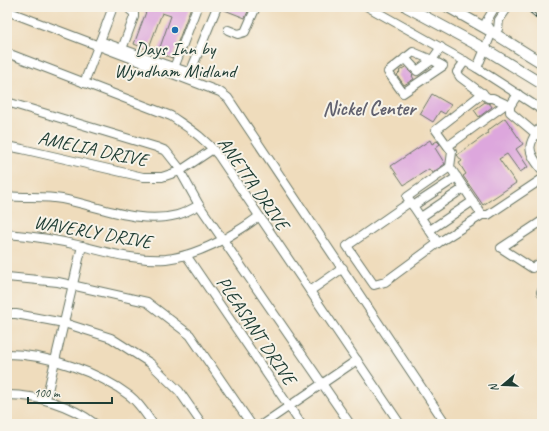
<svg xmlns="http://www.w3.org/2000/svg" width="549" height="431" viewBox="0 0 549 431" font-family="Caveat,sans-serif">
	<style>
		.building { fill: #dda7dd }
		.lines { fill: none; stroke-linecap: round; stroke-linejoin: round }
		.minor-casing { stroke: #687564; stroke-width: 10 }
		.major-casing { stroke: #687564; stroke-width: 12 }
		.minor { stroke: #fff; stroke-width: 8 }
		.major { stroke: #fff; stroke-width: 10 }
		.rail-casing { stroke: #1f3d34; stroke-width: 3 }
		.rail { stroke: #f7f3e8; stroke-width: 1.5; stroke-dasharray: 4.5; stroke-linecap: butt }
		.poi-dot { fill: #1f6fb2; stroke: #f7f3e8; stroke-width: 1.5 }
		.labels { text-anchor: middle; stroke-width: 4; stroke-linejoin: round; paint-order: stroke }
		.poi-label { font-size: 19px; fill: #1f3d34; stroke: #f7f3e8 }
		.street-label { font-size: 19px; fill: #1f3d34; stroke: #f7f3e8 }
		.neighbourhood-label { font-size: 20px; font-weight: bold; fill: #62626f; stroke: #f7f3e8 }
	</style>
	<rect width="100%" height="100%" fill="#f7f3e8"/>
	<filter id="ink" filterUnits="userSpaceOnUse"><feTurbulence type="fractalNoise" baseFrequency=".025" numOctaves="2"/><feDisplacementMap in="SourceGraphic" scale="8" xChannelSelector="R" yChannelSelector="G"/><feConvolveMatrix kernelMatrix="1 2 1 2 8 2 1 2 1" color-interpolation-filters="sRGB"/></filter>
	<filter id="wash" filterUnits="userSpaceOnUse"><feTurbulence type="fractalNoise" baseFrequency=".012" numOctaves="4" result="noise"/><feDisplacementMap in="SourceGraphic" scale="16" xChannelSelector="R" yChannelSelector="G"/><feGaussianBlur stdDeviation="0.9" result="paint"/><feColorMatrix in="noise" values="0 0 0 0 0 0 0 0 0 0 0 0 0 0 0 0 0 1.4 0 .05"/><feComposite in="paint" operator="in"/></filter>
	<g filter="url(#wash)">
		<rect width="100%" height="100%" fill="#efdcbc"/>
		<g id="blocks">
			<g class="building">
				<path d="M136 7H191L172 58 158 53 171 16 162 13 148 50 134 44 146 12 138 10Z"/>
				<path d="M222 7H250L245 18 222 9Z"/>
				<path d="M405 67 413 75 412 76 414 79 404 85 397 75 400 72 399 71Z"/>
				<path d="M432 94 451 105 445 114 440 111 433 122 420 114Z"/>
				<path d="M485 102 490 104 492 107 479 117 474 110Z"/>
				<path d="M505 118 523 144 516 149 528 167 520 172 507 154 499 159 516 183 483 205 463 176 466 174 459 163 462 161 457 155 488 133 487 131Z"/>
				<path d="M430 140 432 144 437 141 440 144 435 148 445 164 432 173 429 169 404 185 391 166Z"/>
			</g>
		</g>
	</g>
	<g filter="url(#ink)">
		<use href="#blocks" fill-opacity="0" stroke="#687564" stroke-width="1"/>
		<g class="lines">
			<defs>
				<g id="minor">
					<path d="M368 7 477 68 542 110"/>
					<path d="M7 11 220 92 228 98 446 424"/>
					<path d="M228 30 238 34 245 32 256 7"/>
					<path d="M492 32 486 22 495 7"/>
					<path d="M100 41 164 64 185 71H189L192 68 217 7"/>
					<path d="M122 49 134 17V13L130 10V7"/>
					<path d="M7 53 171 116C191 130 202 136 218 155L400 424"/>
					<path d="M405 58 417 71 432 60 443 66 403 93 388 72 413 52 432 60 441 47"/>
					<path d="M465 61 457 72 460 77 488 98H493L510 106"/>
					<path d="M174 68 197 7"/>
					<path d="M477 68 492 32 498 29 499 20 508 7"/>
					<path d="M84 83 113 7"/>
					<path d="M518 94 510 106V112L536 134"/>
					<path d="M7 102 156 147 166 151 181 170"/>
					<path d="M542 125C527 145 526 150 542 170"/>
					<path d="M7 146 22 149 143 177H162L180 171 213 149"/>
					<path d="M448 146 506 104"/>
					<path d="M450 167 452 152 436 130 483 93"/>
					<path d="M180 171 199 205 350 424"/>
					<path d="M7 196C25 198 44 196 62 199 99 206 139 225 177 215 185 213 192 209 199 205"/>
					<path d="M410 202 347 246 374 285 385 282 438 243"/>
					<path d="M413 206 457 177"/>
					<path d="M482 215 450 167 407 197 438 243 482 215H488L542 179"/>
					<path d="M421 217 464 188"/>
					<path d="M542 221 501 248 532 268 542 262"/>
					<path d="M430 230 473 201"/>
					<path d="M7 234C32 236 57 240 82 246 110 253 137 261 166 259 187 257 207 248 226 238 237 231 249 225 259 216"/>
					<path d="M186 255 301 424"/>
					<path d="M7 277 58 282 147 302 190 335 251 424"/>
					<path d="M310 291 343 268"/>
					<path d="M542 292H541L542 294"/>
					<path d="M7 314H16L64 323 111 338 150 363 179 391 202 424"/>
					<path d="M7 354C46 354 99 372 130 396 139 403 146 414 153 424"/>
					<path d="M7 395C37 395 71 405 95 424"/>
					<path d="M46 399 82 246"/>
					<path d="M263 424 357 360"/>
				</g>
				<g id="major">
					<path d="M407 7 485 49 542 84"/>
					<path d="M448 7 492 32 542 63"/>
				</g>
			</defs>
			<use href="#minor" class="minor-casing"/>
			<use href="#major" class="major-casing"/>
			<use href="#minor" class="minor"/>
			<use href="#major" class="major"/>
			<defs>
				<path id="rail" d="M525 7 542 21"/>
			</defs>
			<use href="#rail" class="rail-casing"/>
			<use href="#rail" class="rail"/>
		</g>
	</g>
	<circle class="poi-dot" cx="175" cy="30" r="4"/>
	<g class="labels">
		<g class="poi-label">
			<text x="175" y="55">Days Inn by<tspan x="175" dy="22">Wyndham Midland</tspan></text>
		</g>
		<g class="street-label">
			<text transform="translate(93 148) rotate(12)" y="7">AMELIA DRIVE</text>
			<text transform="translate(254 183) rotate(55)" y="7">ANETTA DRIVE</text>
			<text transform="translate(93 231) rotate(10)" y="7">WAVERLY DRIVE</text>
			<text transform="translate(257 330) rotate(56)" y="7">PLEASANT DRIVE</text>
		</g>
		<g class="neighbourhood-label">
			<text x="369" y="115">Nickel Center</text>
		</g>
	</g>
	<rect width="549" height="431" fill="none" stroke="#f7f3e8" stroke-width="24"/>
	<g transform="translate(503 385) rotate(251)" stroke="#f7f3e8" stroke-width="3" paint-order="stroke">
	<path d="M0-3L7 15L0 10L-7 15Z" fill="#1f3d34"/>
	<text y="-6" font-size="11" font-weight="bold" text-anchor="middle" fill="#1f3d34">N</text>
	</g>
	<path d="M28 397v6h84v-6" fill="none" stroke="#1f3d34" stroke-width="2"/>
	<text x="34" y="397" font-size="12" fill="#1f3d34" stroke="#f7f3e8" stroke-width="3" paint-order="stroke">100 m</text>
</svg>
